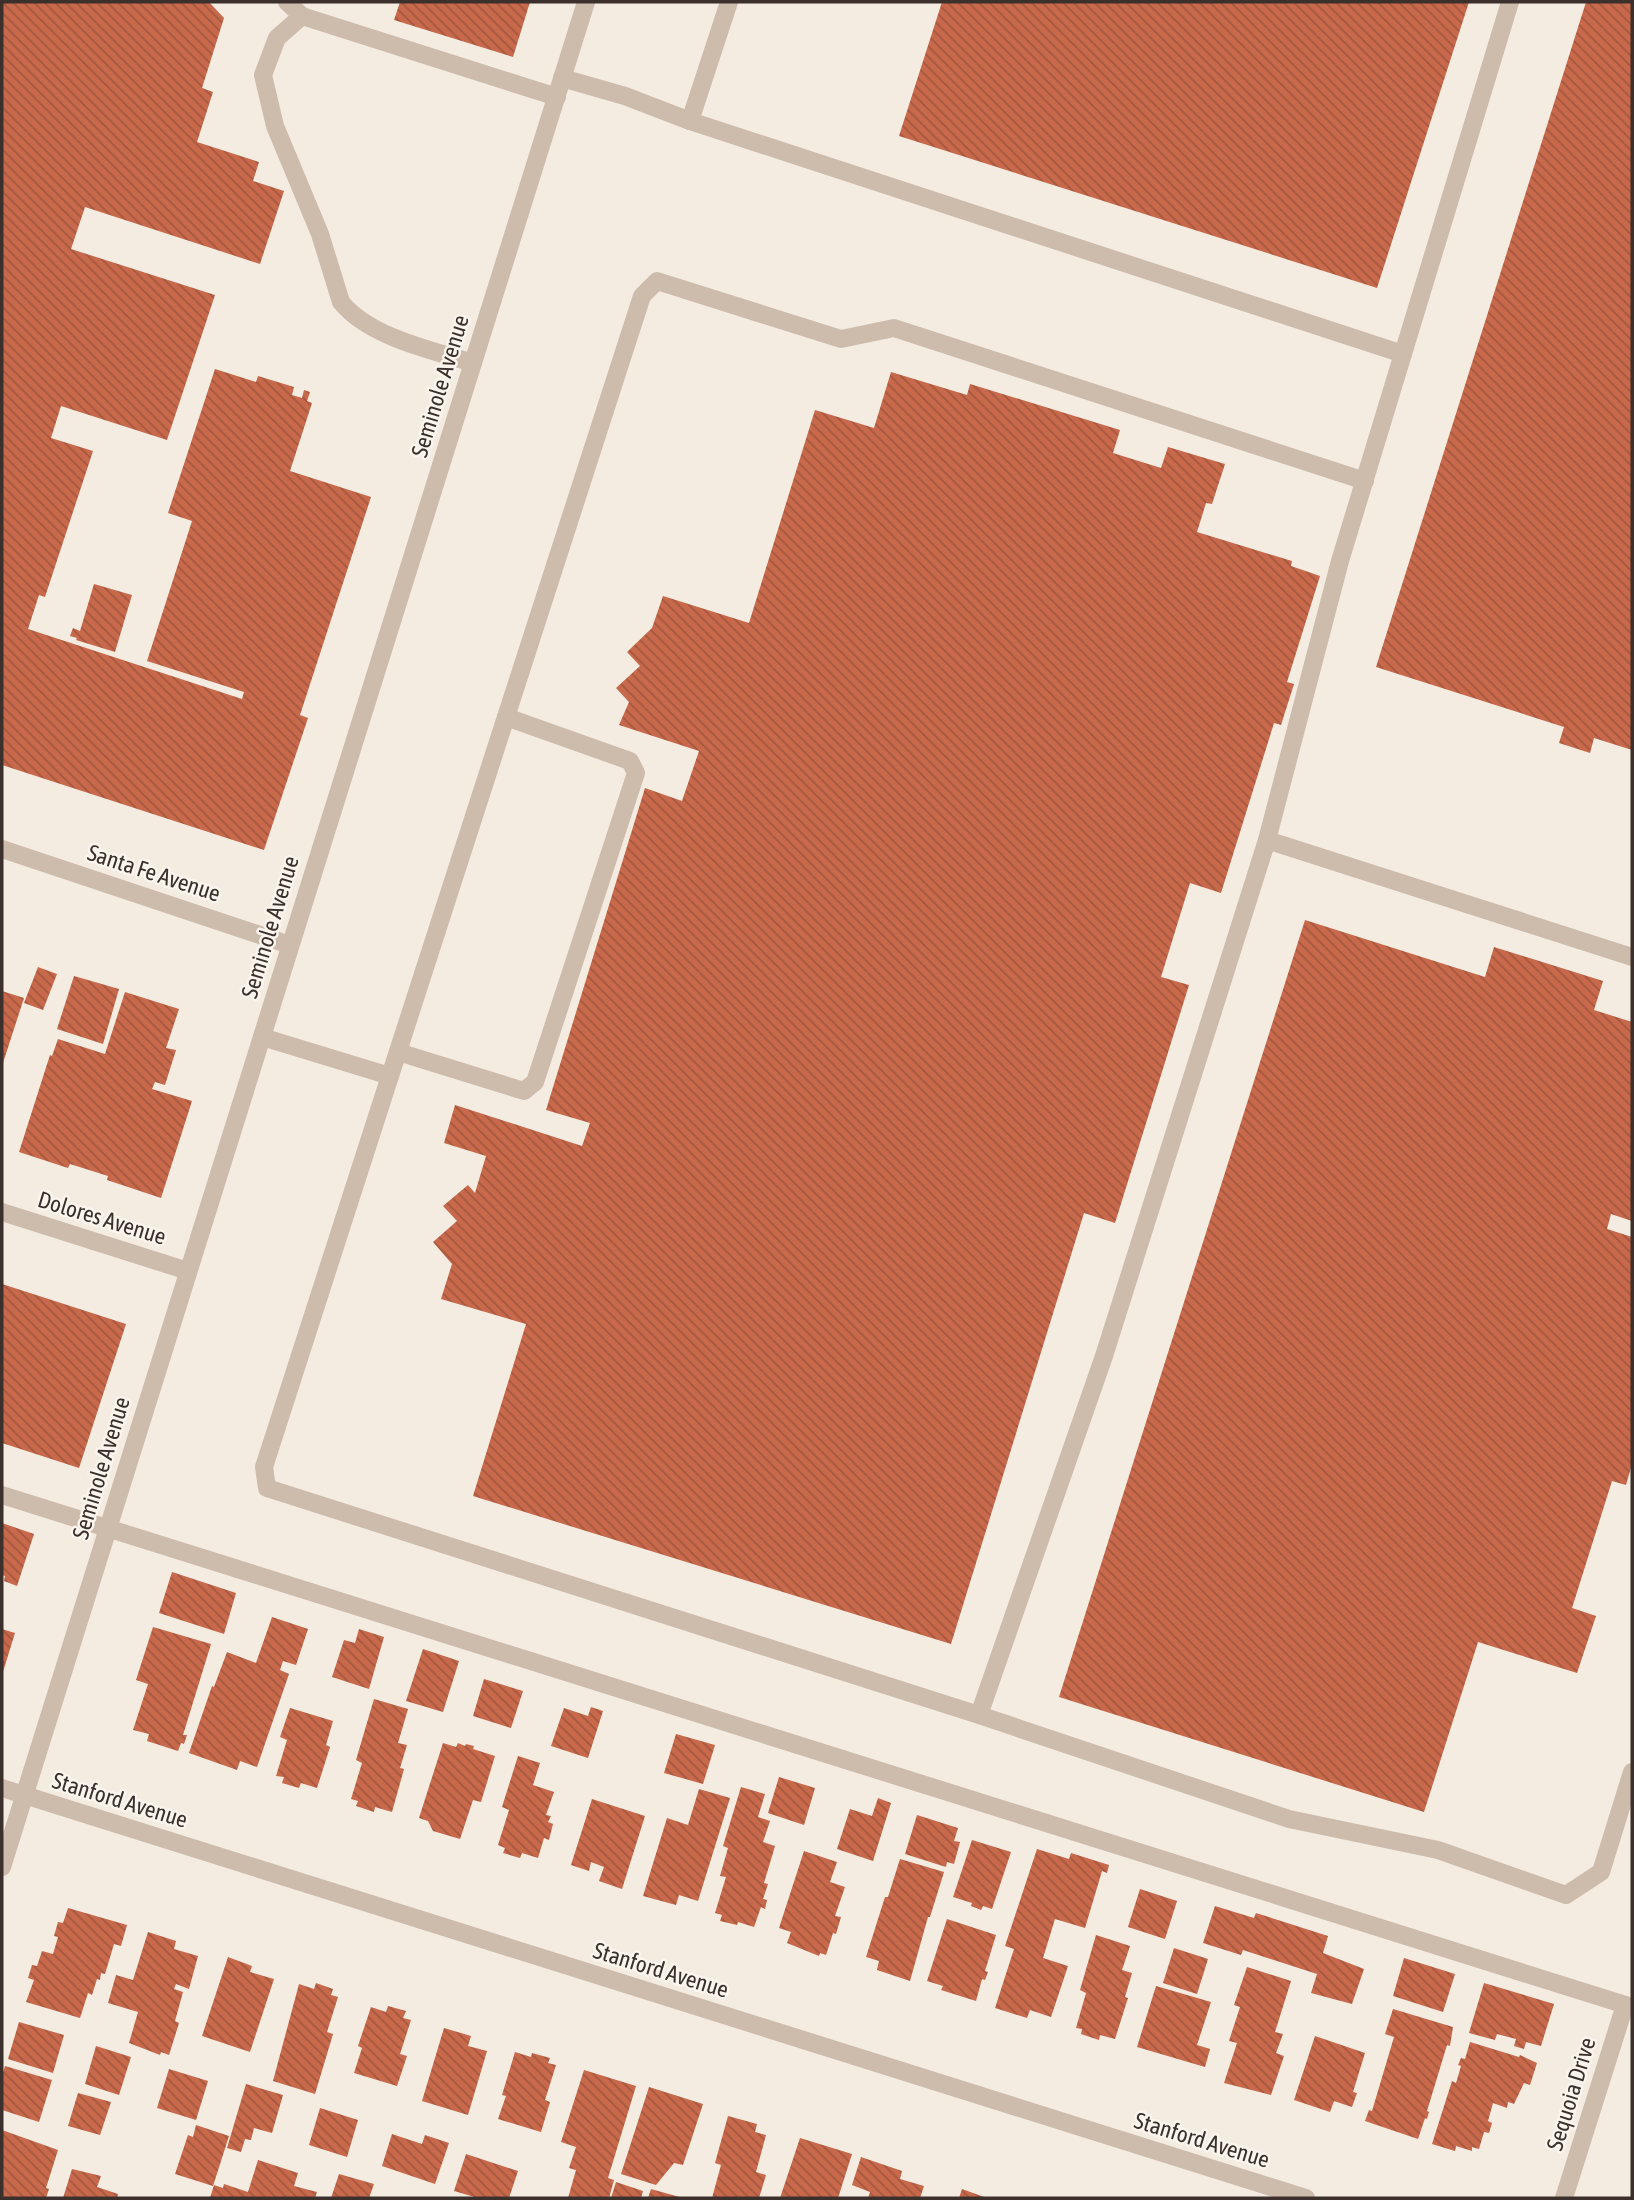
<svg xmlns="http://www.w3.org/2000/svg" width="1634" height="2200" viewBox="0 0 1634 2200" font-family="'Asap Condensed',sans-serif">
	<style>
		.building { fill: url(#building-back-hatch) }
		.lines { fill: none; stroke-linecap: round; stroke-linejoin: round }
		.minor { stroke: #cdbbac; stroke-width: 18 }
		.labels { text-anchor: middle; stroke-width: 5; stroke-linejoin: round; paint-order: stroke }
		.street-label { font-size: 23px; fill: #3b302b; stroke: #fbf5ee }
	</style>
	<defs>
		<pattern id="building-back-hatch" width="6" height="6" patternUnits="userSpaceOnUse" patternTransform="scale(1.75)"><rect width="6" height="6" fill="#c8694b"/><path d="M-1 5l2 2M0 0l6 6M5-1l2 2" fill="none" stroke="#a4573f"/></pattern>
	</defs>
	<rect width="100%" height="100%" fill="#f4ebe1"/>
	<g class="building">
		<path d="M2 2H209L224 18 202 88 213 92 197 142 259 162 253 181 284 191 260 264 85 207 71 249 215 295 167 440 61 406 51 438 93 451 45 597 39 595 28 629 242 699 244 692 147 661 192 521 168 513 215 369 256 382 258 376 294 387 292 395 302 398 304 390 310 392 307 401 312 403 290 471 371 497 300 715 308 718 264 850 2 765Z"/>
		<path d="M400 2H530L513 57 394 20Z"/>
		<path d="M942 2H1469L1377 288 899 136Z"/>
		<path d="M1586 2H1632V750L1594 738 1590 753 1559 743 1564 727 1376 667Z"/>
		<path d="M891 372 967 395 970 384 1120 430 1113 453 1161 468 1168 447 1225 464 1212 504 1206 503 1197 532 1292 561 1291 566 1320 576 1287 682 1294 684 1281 725 1274 723 1221 893 1190 883 1161 977 1189 985 1115 1223 1084 1213 951 1644 473 1496 526 1324 441 1299 452 1264 433 1242 457 1221 443 1206 468 1185 475 1193 486 1156 444 1143 455 1105 582 1146 590 1123 546 1110 645 788 682 801 699 751 619 725 629 702 616 688 640 666 627 652 652 628 663 596 749 623 815 410 874 428Z"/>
		<path d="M94 584 132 595 115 652 76 640 77 638 70 636 73 628 80 631Z"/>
		<path d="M1305 920 1485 977 1494 947 1603 981 1594 1010 1632 1022V1221L1611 1214 1607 1229 1632 1237V1464L1626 1485 1612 1481 1572 1608 1596 1616 1577 1673 1478 1642 1424 1812 1059 1697Z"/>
		<path d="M38 967 57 974 43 1010 24 1003Z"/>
		<path d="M74 976 119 989 103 1044 57 1029Z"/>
		<path d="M2 991 24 998 2 1066Z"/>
		<path d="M125 992 179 1009 166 1048 176 1050 165 1085 155 1082 152 1089 192 1101 161 1198 107 1180 108 1176 70 1164 68 1168 19 1152 50 1055 52 1056 58 1039 105 1054Z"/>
		<path d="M2 1284 126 1324 79 1468 2 1443Z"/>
		<path d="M2 1523 34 1534 17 1586 4 1581 5 1576 2 1575Z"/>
		<path d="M172 1572 236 1593 224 1634 159 1613Z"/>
		<path d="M272 1617 308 1629 296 1665 283 1661 280 1670 289 1674 257 1767 240 1761 237 1770 189 1753 212 1686 214 1687 227 1652 256 1663Z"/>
		<path d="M153 1627 211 1644 183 1735H187L184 1744 181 1743 178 1751 147 1741 149 1734 133 1730 148 1684 136 1680Z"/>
		<path d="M2 1629 15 1633 2 1675Z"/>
		<path d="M359 1629 384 1637 369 1689 332 1677 344 1640 355 1643Z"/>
		<path d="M423 1649 459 1661 443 1712 406 1701Z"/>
		<path d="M484 1679 523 1691 511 1728 473 1716Z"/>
		<path d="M374 1699 408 1709 398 1743 407 1745 400 1768 404 1769 392 1812 375 1807 374 1812 356 1806 358 1801 351 1799 362 1763 356 1760Z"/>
		<path d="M591 1707 603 1711 588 1758 551 1746 564 1708 588 1716Z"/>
		<path d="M290 1708 333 1721 326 1745 330 1747 317 1788 301 1783 299 1788 282 1783 284 1777 276 1776 287 1740 280 1737Z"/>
		<path d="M676 1734 715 1745 703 1784 664 1773Z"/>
		<path d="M443 1743 456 1747 458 1743 465 1746 466 1744 474 1746 473 1749 495 1756 481 1802 473 1800 460 1839 433 1831 428 1821 419 1818Z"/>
		<path d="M518 1756 540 1763 533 1785 554 1792 546 1815 551 1816 548 1822 553 1824 549 1840 544 1838 538 1858 522 1853 520 1858 503 1853 505 1848 498 1845 509 1810 502 1807Z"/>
		<path d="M779 1777 815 1788 804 1825 768 1813Z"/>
		<path d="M741 1787 765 1794 758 1817 770 1821 763 1842 775 1846 764 1883 768 1884 763 1899 767 1900 765 1909 761 1907 754 1927 738 1922 737 1925 720 1921 722 1915 715 1913 726 1877 720 1876 728 1848 723 1846Z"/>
		<path d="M699 1789 730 1798 698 1901 679 1895 676 1905 643 1896 667 1818 688 1825Z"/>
		<path d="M878 1798 891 1803 873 1861 837 1849 850 1809 872 1816Z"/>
		<path d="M592 1799 645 1816 622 1889 599 1881 604 1867 591 1862 589 1871 571 1865Z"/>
		<path d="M917 1815 958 1828 954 1841 960 1842 954 1864 947 1862 946 1867 905 1854Z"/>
		<path d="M972 1840 1011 1852 992 1909 983 1906 981 1910 971 1906 972 1903 953 1897Z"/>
		<path d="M1037 1849 1069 1859 1071 1853 1109 1865 1107 1873 1102 1871 1085 1928 1055 1919 1043 1958 1068 1966 1051 2017 1030 2010 1027 2018 995 2008 1014 1949 1005 1946Z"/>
		<path d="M804 1851 837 1862 830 1882 845 1887 835 1916 841 1917 836 1934 833 1933 826 1955 820 1953 819 1956 787 1943 791 1932 779 1928Z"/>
		<path d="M900 1859 944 1872 930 1917H928L910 1981 877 1970 879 1961 866 1957 885 1897H888Z"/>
		<path d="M1140 1889 1177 1901 1165 1939 1128 1927Z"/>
		<path d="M1215 1906 1254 1918 1256 1913 1328 1936 1323 1953 1364 1969 1352 2004 1311 1993 1317 1974 1243 1950 1241 1955 1203 1943Z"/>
		<path d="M68 1908 127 1925 121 1946 114 1944 105 1974 101 1973 100 1980 97 1979 92 1995 88 1993 80 2018 26 2002 34 1980 28 1978 32 1965 37 1966 42 1951 53 1954 58 1937 54 1936 58 1922 63 1923Z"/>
		<path d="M947 1919 996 1935 985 1971 988 1972 985 1980 982 1979 976 2001 941 1990 943 1986 927 1981Z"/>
		<path d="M148 1932 176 1941 174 1949 198 1956 189 1989 176 1984 174 1989 183 1992 175 2021 179 2023 169 2055 161 2052 160 2055 129 2043 138 2012 108 2003 116 1975 133 1980Z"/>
		<path d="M1096 1935 1130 1946 1122 1970 1132 1973 1125 1997 1128 1998 1115 2039 1100 2035 1099 2040 1081 2034 1082 2029 1076 2028 1086 1993 1080 1990Z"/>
		<path d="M1174 1948 1208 1959 1197 1994 1163 1983Z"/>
		<path d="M228 1957 252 1966 250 1972 274 1979 250 2052 202 2036Z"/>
		<path d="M1404 1958 1455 1974 1443 2012 1393 1996Z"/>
		<path d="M1247 1967 1291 1981 1275 2032 1283 2034 1276 2053 1284 2056 1271 2095 1224 2083 1237 2043 1229 2041 1240 2007 1234 2005Z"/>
		<path d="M316 1983 333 1989 331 1995 338 1997 327 2032 333 2034 315 2094 273 2081 299 1984 314 1989Z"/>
		<path d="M1484 1983 1554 2004 1541 2046 1526 2042 1524 2049 1514 2046 1516 2039 1497 2034 1495 2040 1469 2033Z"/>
		<path d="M1156 1986 1211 2002 1197 2045 1210 2049 1205 2067 1137 2047Z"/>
		<path d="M388 2006 406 2011 403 2018 411 2020 400 2054 407 2056 397 2086 354 2073 362 2048 358 2046 371 2007 386 2012Z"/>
		<path d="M1393 2009 1453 2027 1450 2046 1447 2045 1427 2111 1429 2112 1427 2119 1425 2118 1418 2139 1365 2121 1369 2110 1372 2111 1394 2037 1385 2034Z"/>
		<path d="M19 2022 64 2035 53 2073 8 2059Z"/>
		<path d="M444 2028 471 2036 468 2046 487 2051 468 2115 422 2101Z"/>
		<path d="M1315 2036 1365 2053 1353 2092 1357 2093 1352 2107 1334 2101 1330 2112 1294 2100Z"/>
		<path d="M1470 2042 1519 2057 1520 2055 1537 2063 1530 2085 1524 2083 1514 2104 1508 2102 1507 2108 1493 2103 1488 2121 1492 2123 1489 2133 1484 2132 1479 2149 1472 2147V2151L1456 2146 1455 2151 1432 2144 1452 2081 1456 2083 1461 2066 1458 2065 1461 2058 1465 2059Z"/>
		<path d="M96 2046 131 2057 119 2095 85 2084Z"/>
		<path d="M515 2052 531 2057 532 2053 550 2058 548 2063 556 2065 545 2100 550 2102 541 2132 498 2119 506 2096 502 2095Z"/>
		<path d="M5 2066 52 2080 39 2122 2 2110V2076Z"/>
		<path d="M169 2069 208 2081 196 2120 157 2108Z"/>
		<path d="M584 2070 636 2086 608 2178 614 2180 609 2198H568L576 2170 569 2168 576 2147 561 2142Z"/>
		<path d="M246 2084 283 2095 272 2133 254 2128 251 2140 245 2139 241 2152 227 2148Z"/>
		<path d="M649 2087 703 2104 683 2165 674 2163 656 2185 621 2174Z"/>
		<path d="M78 2093 111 2102 100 2135 68 2126Z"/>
		<path d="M320 2108 358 2120 347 2157 309 2145Z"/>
		<path d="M728 2116 757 2124 755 2132 766 2135 756 2172 766 2175 759 2198H712L721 2165 715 2163Z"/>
		<path d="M196 2125 229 2136 213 2186 175 2174 188 2135 193 2137Z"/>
		<path d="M2 2130 58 2150 46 2188 49 2189 46 2198H2Z"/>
		<path d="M392 2134 422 2144 425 2135 449 2143 435 2184 382 2166Z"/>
		<path d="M800 2138 852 2154 838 2198H780Z"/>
		<path d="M466 2154 518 2171 509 2198H478L454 2191Z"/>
		<path d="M861 2157 902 2171 900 2179 924 2186 920 2198H868L870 2192 852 2185Z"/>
		<path d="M258 2160 298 2173 294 2186 317 2192 315 2198H210L214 2185 223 2188 224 2184 248 2192Z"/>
		<path d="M72 2169 101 2176 97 2187 118 2194 117 2198H63Z"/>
		<path d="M339 2174 374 2184 369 2198H331Z"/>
		<path d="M616 2182 643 2191 641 2198H611Z"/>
		<path d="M651 2189 683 2198H648Z"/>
		<path d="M962 2189 987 2198H959Z"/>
	</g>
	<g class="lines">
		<g class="minor">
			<path d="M287 2 302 16"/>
			<path d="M729 2 690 121 1403 354"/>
			<path d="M1510 2 1340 561 1267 840 1632 957"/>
			<path d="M562 78 625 96 690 121"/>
			<path d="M473 363C431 350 369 337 341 302L320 234 275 126 263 75 277 38 302 16 557 97"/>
			<path d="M1267 840 1104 1356 979 1715 1289 1819 1438 1850 1566 1895 1601 1872 1632 1772"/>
			<path d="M2 849 290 945"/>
			<path d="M262 1037 390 1076 264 1467 267 1488 979 1715"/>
			<path d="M398 1052 524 1091 535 1082 636 773 630 761 506 717"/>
			<path d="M390 1076 642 296 657 281 841 339 894 328 1365 481"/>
			<path d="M2 1212 188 1271"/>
			<path d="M2 1495 1632 2007"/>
			<path d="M2 1788 1306 2198"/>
			<path d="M2 1867 586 2"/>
			<path d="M1564 2198 1625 2005"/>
		</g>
	</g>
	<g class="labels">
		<g class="street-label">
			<text transform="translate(440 386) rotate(-73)" y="8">Seminole Avenue</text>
			<text transform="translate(154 873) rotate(18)" y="8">Santa Fe Avenue</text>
			<text transform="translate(270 927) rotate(-73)" y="8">Seminole Avenue</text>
			<text transform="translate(102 1218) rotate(17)" y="8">Dolores Avenue</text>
			<text transform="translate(101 1468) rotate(-73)" y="8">Seminole Avenue</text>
			<text transform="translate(120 1800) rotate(17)" y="8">Stanford Avenue</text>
			<text transform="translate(661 1970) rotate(17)" y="8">Stanford Avenue</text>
			<text transform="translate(1571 2094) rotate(-73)" y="8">Sequoia Drive</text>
			<text transform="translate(1202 2140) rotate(17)" y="8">Stanford Avenue</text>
		</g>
	</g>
	<rect width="1634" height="2200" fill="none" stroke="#3b302b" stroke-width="7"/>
</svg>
